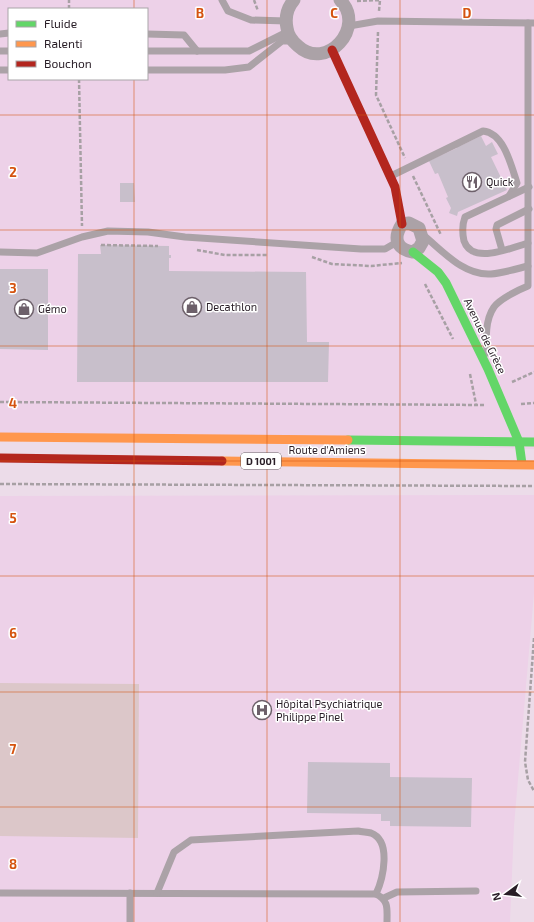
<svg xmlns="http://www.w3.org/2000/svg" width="534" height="922" viewBox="0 0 534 922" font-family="'Exo 2',sans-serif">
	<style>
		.built { fill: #edd1e8; fill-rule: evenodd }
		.green { fill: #dcc7c9 }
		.building { fill: #c8bfcb }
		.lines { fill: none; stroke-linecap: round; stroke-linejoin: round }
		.path { stroke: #a7a0a4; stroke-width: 2.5; stroke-dasharray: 4 2; stroke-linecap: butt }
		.lane { stroke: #aba2a7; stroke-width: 7 }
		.street { stroke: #aba2a7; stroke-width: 13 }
		.fast { stroke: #63d668; stroke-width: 9 }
		.slow { stroke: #ff974d; stroke-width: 9 }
		.jam { stroke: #b3261e; stroke-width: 9 }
		.grid { fill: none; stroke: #d5530f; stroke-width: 1; stroke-opacity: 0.55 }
		.labels { text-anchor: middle; stroke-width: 3; stroke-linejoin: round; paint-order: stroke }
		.shield { fill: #fff; stroke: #686167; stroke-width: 1 }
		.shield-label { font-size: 10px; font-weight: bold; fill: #281d26 }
		.poi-label { font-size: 11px; fill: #281d26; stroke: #fff; text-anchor: start }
		.street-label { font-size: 11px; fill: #281d26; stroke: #fff }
		.grid-label { font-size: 13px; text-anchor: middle; font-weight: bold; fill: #d5530f; stroke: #fff; stroke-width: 3; stroke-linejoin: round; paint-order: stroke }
	</style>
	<rect width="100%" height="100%" fill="#ecdce9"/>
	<g class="built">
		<path d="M0 0H534V449L0 434ZM9 9H147V79H9Z"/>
		<path d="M534 495V593L514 826 510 922H0V496Z"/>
	</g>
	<path class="green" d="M0 683 139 684 138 838 0 836Z"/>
	<g class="building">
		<path d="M481 136 486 146 492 142 498 154 491 157 507 190 458 212 457 216 449 213 451 208 446 198 448 197 438 173 435 174 429 161 457 148 456 146H460Z"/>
		<path d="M120 183H134L135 202H120Z"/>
		<path d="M100 245 169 246V255H171V258H169V271L306 272 307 342H329L328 382H77L78 254H101Z"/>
		<path d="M0 269H48V350L0 349Z"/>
		<path d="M308 762 390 763V777L472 778 471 827 390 826V821H381V814L307 813Z"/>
	</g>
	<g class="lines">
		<g class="path">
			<path d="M254 0 258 11"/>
			<path d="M357 1 380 0 379 11"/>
			<path d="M69 9V0"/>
			<path d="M378 32 376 95 405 158"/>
			<path d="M79 79 82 226"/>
			<path d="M413 176 441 235"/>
			<path d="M101 245 158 246"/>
			<path d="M197 250 225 255H267"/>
			<path d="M312 257 332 264 371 266 402 263"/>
			<path d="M425 284 453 339"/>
			<path d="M470 374 476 404"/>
			<path d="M512 382 534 372"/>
			<path d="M0 402 486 405"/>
			<path d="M521 404 534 403"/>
			<path d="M0 484 534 486"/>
			<path d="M534 638 525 762 528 780 534 791"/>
		</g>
		<g class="lane">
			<path d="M222 0 228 11 251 20 286 21"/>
			<path d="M349 26 378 21 534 23"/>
			<path d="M0 34 9 33"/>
			<path d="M147 34 184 35 197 51"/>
			<path d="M0 51H9"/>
			<path d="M147 51H249L287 32"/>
			<path d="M0 70H9"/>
			<path d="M147 70H225L249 67 282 41H292"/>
			<path d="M391 176 483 131C504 133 511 165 517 183L509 196"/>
			<path d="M422 234C442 250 463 276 491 274 503 273 516 269 528 266"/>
			<path d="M528 243C511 248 472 265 464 241 462 232 462 225 465 217L529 187"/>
			<path d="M502 250 496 229 497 225 529 209"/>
			<path d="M0 252 37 253 82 237 108 231 148 232 185 237 361 249H385L397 242"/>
			<path d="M487 353C486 338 485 320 494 307 500 299 518 290 528 286V23"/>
			<path d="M0 893 376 894C389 901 387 908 387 922"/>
			<path d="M130 893V922"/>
			<path d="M157 893 174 852 191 840 358 831C362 832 367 832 371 833 392 841 383 879 376 894"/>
			<path d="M384 898 397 892 476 891"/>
		</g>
		<g class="street">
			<path d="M294 0C287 8 285 18 287 28 288 36 292 41 298 46 326 72 367 27 340 0"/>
			<path d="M409 223 419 228 423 241 419 248 413 252C396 249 393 238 402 224Z"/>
		</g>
		<g class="fast">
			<path d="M413 252 438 272 446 283 488 369 519 442 522 464"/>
			<path d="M348 440 534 442"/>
		</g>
		<g class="slow">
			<path d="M0 437 348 440"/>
			<path d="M222 461 534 465"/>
		</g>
		<g class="jam">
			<path d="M332 50 395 187 402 224"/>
			<path d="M0 458 222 461"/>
		</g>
	</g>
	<path class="grid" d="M134 0V9M267 0V922M400 0V922M134 79V922M0 115H534M0 230H534M0 346H534M0 461H534M0 576H534M0 692H534M0 807H534"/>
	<defs>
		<symbol id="restaurant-ring" viewBox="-11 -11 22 22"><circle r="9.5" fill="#fff" stroke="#6d606a" stroke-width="1.5"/><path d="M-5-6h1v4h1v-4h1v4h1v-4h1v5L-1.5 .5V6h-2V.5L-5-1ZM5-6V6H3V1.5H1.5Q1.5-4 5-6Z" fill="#6d606a"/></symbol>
		<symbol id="shop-ring" viewBox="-11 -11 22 22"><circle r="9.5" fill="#fff" stroke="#6d606a" stroke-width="1.5"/><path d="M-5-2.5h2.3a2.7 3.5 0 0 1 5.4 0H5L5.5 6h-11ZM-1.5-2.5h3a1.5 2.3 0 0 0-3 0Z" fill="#6d606a"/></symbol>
		<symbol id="hospital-ring" viewBox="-11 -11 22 22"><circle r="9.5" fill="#fff" stroke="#6d606a" stroke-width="1.5"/><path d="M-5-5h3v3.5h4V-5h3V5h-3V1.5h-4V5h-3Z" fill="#6d606a"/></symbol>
	</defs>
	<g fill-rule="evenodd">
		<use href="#restaurant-ring" x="461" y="171" width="22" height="22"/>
		<use href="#shop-ring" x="181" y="296" width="22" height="22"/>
		<use href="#shop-ring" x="13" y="298" width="22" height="22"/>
		<use href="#hospital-ring" x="251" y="699" width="22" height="22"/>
	</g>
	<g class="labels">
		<rect class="shield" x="241" y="453" width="40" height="16" rx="3"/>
		<g class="shield-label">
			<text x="261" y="465">D 1001</text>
		</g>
		<g class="poi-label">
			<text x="486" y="186">Quick</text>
			<text x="206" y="311">Decathlon</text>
			<text x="38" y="313">Gémo</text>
			<text x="276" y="708">Hôpital Psychiatrique<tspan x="276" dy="13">Philippe Pinel</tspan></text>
		</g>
		<g class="street-label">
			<text transform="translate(485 336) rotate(64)" y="4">Avenue de Grèce</text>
			<text x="327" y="454">Route d'Amiens</text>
		</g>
	</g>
	<g class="grid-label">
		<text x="200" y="18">B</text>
		<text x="334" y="18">C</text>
		<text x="467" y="18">D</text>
		<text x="13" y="177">2</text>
		<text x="13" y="293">3</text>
		<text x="13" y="408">4</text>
		<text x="13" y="523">5</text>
		<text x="13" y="638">6</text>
		<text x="13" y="754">7</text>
		<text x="13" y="869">8</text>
	</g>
	<rect x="8" y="8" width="140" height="72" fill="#ffffff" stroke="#a9a5a8"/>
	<rect x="16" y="21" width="20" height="6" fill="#63d668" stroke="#a9a5a8"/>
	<text x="44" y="28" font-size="12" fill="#281d26">Fluide</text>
	<rect x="16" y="41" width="20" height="6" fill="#ff974d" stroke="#a9a5a8"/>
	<text x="44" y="48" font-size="12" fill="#281d26">Ralenti</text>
	<rect x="16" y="61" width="20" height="6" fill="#b3261e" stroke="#a9a5a8"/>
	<text x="44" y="68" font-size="12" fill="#281d26">Bouchon</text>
	<g transform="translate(506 894) rotate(255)" stroke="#ffffff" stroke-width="3" paint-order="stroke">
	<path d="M0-3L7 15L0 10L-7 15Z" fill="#281d26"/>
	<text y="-6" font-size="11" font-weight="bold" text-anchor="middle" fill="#281d26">N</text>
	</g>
</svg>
